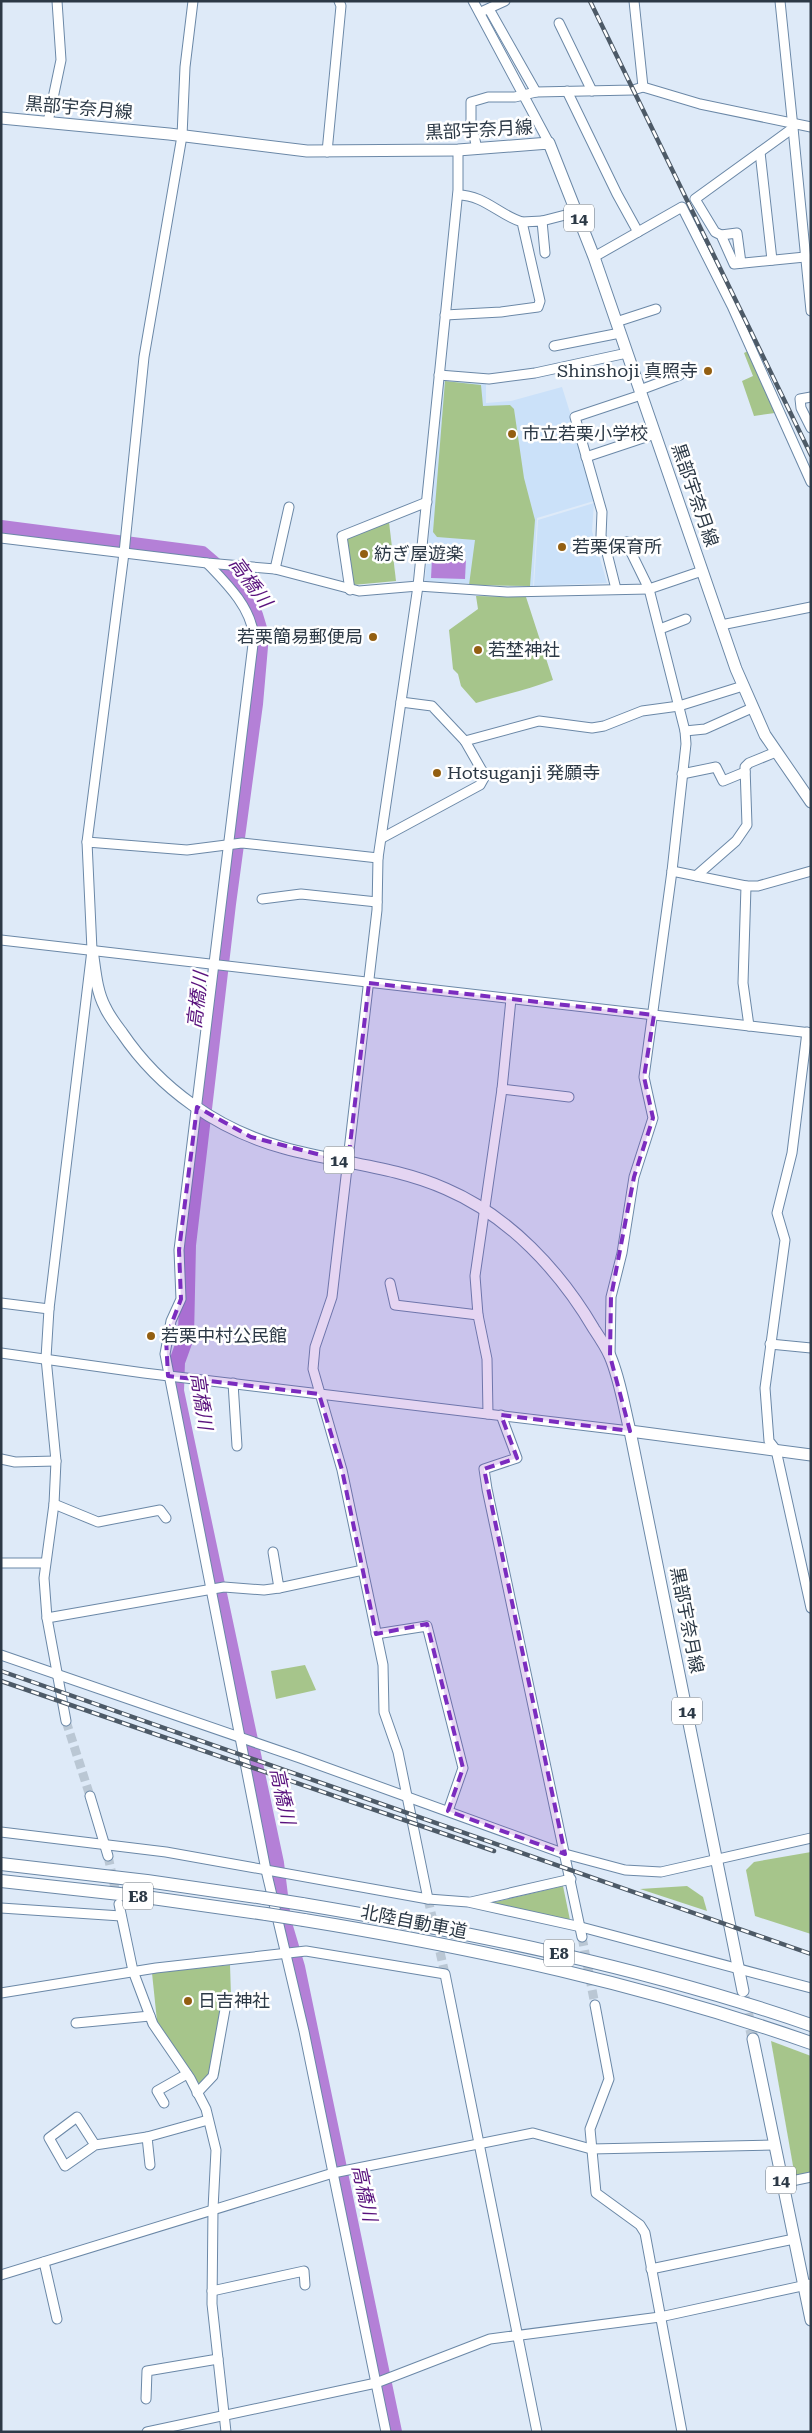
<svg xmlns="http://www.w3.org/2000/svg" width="812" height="2433" viewBox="0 0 812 2433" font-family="'Roboto Serif','Noto Sans JP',serif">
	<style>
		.built { fill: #cbe1f9 }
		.green { fill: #a6c58b }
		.water { fill: #b480d7 }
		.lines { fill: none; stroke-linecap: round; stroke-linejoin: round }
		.river { stroke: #b480d7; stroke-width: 16 }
		.minor-tunnel { stroke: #bac7d4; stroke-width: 9; stroke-dasharray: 9 4.5; stroke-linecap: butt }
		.major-tunnel { stroke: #bac7d4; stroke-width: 11; stroke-dasharray: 11 5.5; stroke-linecap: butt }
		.minor-casing { stroke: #6b88a7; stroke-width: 11 }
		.major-casing { stroke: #6b88a7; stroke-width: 13 }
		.highway-casing { stroke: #6b88a7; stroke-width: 14 }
		.minor { stroke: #fff; stroke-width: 9 }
		.major { stroke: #fff; stroke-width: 11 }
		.highway { stroke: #fff; stroke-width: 12 }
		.rail-casing { stroke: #4d5a67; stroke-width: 4.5 }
		.rail { stroke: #fff; stroke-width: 2.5; stroke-dasharray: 8; stroke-linecap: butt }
		.highway-bridge-casing { stroke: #6b88a7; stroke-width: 14; stroke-linecap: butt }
		.highway-bridge { stroke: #fff; stroke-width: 12 }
		.marked { fill: #7b2cbf; fill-opacity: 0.2; stroke: #7b2cbf; stroke-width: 4; stroke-dasharray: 10 6; stroke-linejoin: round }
		.poi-dot { fill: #935f12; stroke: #fff; stroke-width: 2 }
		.labels { text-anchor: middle; stroke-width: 5; stroke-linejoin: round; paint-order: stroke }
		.shield { fill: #fff; stroke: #6b747e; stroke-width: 1 }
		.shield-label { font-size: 16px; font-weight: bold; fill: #2c3946 }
		.street-label { font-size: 18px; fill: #2c3946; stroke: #fff }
		.poi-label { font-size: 18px; fill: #2c3946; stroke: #fff; text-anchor: start }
		.water-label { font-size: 19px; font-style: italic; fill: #59127d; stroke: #fff }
	</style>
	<rect width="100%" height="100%" fill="#deeaf8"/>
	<g class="built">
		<path d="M444 379 486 384V403L511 401 562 387 583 454 580 456 594 501 537 518 533 587 425 581Z"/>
		<path d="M594 503 592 531 607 583 534 586 538 520Z"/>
	</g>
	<g class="green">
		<path d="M748 351 775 413 754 416 742 381 753 376 744 353Z"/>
		<path d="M445 381 481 385 483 406 510 405 514 409 524 478 535 520 530 586 469 585 475 540 437 537 433 532Z"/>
		<path d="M389 522 396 581 353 585 346 539Z"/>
		<path d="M476 596 526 597 553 680C527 690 502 695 476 703L461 686 458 674 453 669 449 630 478 609Z"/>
		<path d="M305 1665 316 1690 276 1699 271 1671Z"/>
		<path d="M811 1852V1934L755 1916 746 1870 754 1862Z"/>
		<path d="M563 1886 570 1920 491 1903Z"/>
		<path d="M687 1886 703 1897 707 1911 640 1889Z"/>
		<path d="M230 1965 231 1996 219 2075 204 2091 157 2021 152 1973Z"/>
		<path d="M771 2041 811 2056V2174L795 2177Z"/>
	</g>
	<path class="water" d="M432 558 466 559 465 579 431 578Z"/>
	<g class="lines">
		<path class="river" d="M1 528 202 554 223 572 255 615 261 635 255 704 228 904 188 1245 186 1337 177 1362 176 1391 276 1863 283 1920 297 1967 394 2432"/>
		<g class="minor-tunnel">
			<path d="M66 1721 90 1796"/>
			<path d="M108 1856 117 1898"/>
			<path d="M428 1899 445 1974"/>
			<path d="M582 1937 595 2005"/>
		</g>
		<path class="major-tunnel" d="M744 1997 753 2039"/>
		<defs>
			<g id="minor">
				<path d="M473 1 549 143"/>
				<path d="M634 1 643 87"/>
				<path d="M780 1 793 128 695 199 715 232 721 235 734 264 805 257"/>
				<path d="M489 9 536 92"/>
				<path d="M483 11 505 1"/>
				<path d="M559 23 592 91"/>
				<path d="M567 91 617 194 638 232"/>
				<path d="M48 122 61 60 57 1"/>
				<path d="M793 128 811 311"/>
				<path d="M477 149 471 122V102L488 97H515L536 92 633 90 643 87 700 104 811 127"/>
				<path d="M327 152 341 6 339 1"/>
				<path d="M760 152 772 260"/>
				<path d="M542 221 577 212"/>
				<path d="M522 222 542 221 545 253"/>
				<path d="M721 235 737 233 741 263"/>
				<path d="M594 257 682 207 732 306 811 482"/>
				<path d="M445 315 501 312 538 307 540 301 522 222C499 215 484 195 458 195"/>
				<path d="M616 322 656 309"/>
				<path d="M554 346 620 333"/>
				<path d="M439 375 489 379 535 373 627 353"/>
				<path d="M640 390 680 375"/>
				<path d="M811 397 800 399 801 408 811 428"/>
				<path d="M586 457 655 434"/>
				<path d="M1 538 207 563 275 569 359 591 418 586 507 592 649 589 702 571"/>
				<path d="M606 549 601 536 602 512 575 417 641 395"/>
				<path d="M207 563C227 584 250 606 254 636L179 1250 181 1299 171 1321 165 1354 266 1870 304 2031 386 2432"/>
				<path d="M275 569 289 507"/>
				<path d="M350 590 342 536 427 502"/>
				<path d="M721 625 811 607"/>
				<path d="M660 629 686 619"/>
				<path d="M401 702 432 706 465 741 539 721 592 728 604 726 642 711 679 706 743 686"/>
				<path d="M685 731 705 729 752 708"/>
				<path d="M682 774 716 767 723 781 745 772"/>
				<path d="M382 838 480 785 485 776 465 741"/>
				<path d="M87 842 187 850 242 843 378 858"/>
				<path d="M672 871 746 886 743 983 749 1026"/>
				<path d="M696 876 736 841 747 825 745 767 749 763 776 752"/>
				<path d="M746 886H758L811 871"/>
				<path d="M262 899 301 894 377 902"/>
				<path d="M1 940 811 1033"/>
				<path d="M511 999 502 1089 569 1097"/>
				<path d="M807 1032 792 1153 777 1213 785 1240 765 1388 769 1441 776 1450 811 1608"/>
				<path d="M390 1283 395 1305 478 1315"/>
				<path d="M1 1303 49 1309"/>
				<path d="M770 1344 811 1348"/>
				<path d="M1 1353 144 1373 630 1431"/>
				<path d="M610 1356 611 1297 622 1253 634 1177 653 1118 644 1077 672 871 686 744 685 731 649 589 626 542 606 549 616 589"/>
				<path d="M233 1383 237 1446"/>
				<path d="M488 1414 487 1359 478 1315 475 1276 502 1089"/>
				<path d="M501 1415 517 1458 484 1469 487 1489 582 1937"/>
				<path d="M1 1459 15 1462 56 1461"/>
				<path d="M54 1504 98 1522 160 1510 166 1518"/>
				<path d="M273 1552 279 1588 363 1570"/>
				<path d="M1 1563H45"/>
				<path d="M47 1618 224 1587 264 1590 279 1588"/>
				<path d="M376 1634 427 1626 463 1768 448 1811"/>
				<path d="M1 1655 300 1758 565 1854 625 1870 661 1872 811 1838"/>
				<path d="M66 1721 47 1618 44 1578 54 1504 56 1461 46 1358 49 1309 92 950 87 842 124 553 144 357 182 136 185 67 193 1"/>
				<path d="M90 1796 108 1856"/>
				<path d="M1 1832 166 1852 428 1899 468 1902 581 1927 811 1988"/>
				<path d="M428 1899 398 1752 384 1712 383 1665 342 1470 313 1369 315 1347 332 1297 377 910 378 858 418 586 458 190V150"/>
				<path d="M471 1902 571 1879"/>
				<path d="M119 1904 133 1971 153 2024 190 2078 206 2109 216 2150 213 2209 212 2304 226 2432"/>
				<path d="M1 1908 121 1916"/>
				<path d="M1 1993 156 1968 306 1951 445 1974 537 2432"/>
				<path d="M595 2005 609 2079 590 2129 596 2193 640 2225 645 2233 682 2432"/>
				<path d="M76 2023 150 2016"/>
				<path d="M197 2093 213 2076 226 2004 231 2000H261"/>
				<path d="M164 2103 157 2091 187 2074"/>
				<path d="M95 2145 77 2117 49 2138 65 2166 95 2145 147 2137"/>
				<path d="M150 2165 147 2137 208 2120"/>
				<path d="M782 2183 811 2177"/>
				<path d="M44 2262 57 2319"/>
				<path d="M651 2269 794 2239"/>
				<path d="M1 2275 333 2173 533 2133 591 2149 774 2145"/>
				<path d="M212 2291 304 2271 305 2285"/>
				<path d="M146 2399 147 2371 218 2359"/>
				<path d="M147 2432 376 2383 490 2339 660 2317 811 2284"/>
			</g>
			<g id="major">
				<path d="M1 118 169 134 307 151 458 150 549 143 594 257 736 669 765 735 811 802"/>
				<path d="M92 950C95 969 96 990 105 1007 109 1016 116 1025 122 1033 160 1089 218 1130 284 1148 337 1163 395 1166 446 1189 509 1216 560 1271 594 1329 600 1338 606 1347 610 1356 620 1379 624 1407 630 1431L743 1991"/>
				<path d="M630 1431 811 1455"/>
				<path d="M753 2039 811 2320"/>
			</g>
			<g id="highway">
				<path d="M1 1864 147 1881 264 1898"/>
				<path d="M1 1881 138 1896 266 1914"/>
				<path d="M302 1904C474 1933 646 1968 811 2025"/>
				<path d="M304 1920C476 1948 646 1985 811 2043"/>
			</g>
		</defs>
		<use href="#minor" class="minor-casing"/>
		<use href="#major" class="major-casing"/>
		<use href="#highway" class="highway-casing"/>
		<use href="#minor" class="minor"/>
		<use href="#major" class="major"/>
		<use href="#highway" class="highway"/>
		<defs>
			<g id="rail">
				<path d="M590 1 811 455"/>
				<path d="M1 1671 811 1954"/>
				<path d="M1 1681 494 1851"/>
			</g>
		</defs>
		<use href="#rail" class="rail-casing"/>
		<use href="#rail" class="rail"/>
		<defs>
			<g id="highway-bridge">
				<path d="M264 1898 302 1904"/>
				<path d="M266 1914 304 1920"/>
			</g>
		</defs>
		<use href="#highway-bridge" class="highway-bridge-casing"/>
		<use href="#highway-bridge" class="highway-bridge"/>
	</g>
	<path class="marked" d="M369 983 654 1015 644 1077 653 1118 634 1177 611 1297 610 1356 630 1431 501 1415 517 1458 484 1469 565 1854 448 1811 463 1768 427 1624 376 1634 342 1470 319 1394 168 1376 166 1338 181 1299 179 1250 197 1107 251 1137 348 1162Z"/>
	<g class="poi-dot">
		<circle cx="708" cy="371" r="5"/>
		<circle cx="512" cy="434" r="5"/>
		<circle cx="562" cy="547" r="5"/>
		<circle cx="364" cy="554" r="5"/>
		<circle cx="373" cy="637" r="5"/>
		<circle cx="478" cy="650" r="5"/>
		<circle cx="437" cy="773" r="5"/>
		<circle cx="151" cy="1336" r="5"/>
		<circle cx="188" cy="2001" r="5"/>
	</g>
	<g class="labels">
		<g class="shield">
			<rect x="564" y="204.5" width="30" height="27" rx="4"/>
			<rect x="324" y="1146.5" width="30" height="27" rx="4"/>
			<rect x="672" y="1697.5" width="30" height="27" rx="4"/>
			<rect x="123" y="1882.5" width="30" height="27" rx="4"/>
			<rect x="544" y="1939.5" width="30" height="27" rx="4"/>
			<rect x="766" y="2166.5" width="30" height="27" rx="4"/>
		</g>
		<g class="shield-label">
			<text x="579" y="224">14</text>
			<text x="339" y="1166">14</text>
			<text x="687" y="1717">14</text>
			<text x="138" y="1902">E8</text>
			<text x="559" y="1959">E8</text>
			<text x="781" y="2186">14</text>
		</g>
		<g class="street-label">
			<text transform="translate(79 108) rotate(5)" y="6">黒部宇奈月線</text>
			<text transform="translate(479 130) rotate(-3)" y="6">黒部宇奈月線</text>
			<text transform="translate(695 495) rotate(71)" y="6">黒部宇奈月線</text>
			<text transform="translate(687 1620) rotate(79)" y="6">黒部宇奈月線</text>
			<text transform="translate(414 1922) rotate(11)" y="6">北陸自動車道</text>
		</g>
		<g class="poi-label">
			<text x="698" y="377" text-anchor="end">Shinshoji 真照寺</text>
			<text x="522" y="440">市立若栗小学校</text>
			<text x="572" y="553">若栗保育所</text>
			<text x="374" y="560">紡ぎ屋遊楽</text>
			<text x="363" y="643" text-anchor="end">若栗簡易郵便局</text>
			<text x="488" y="656">若埜神社</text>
			<text x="447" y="779">Hotsuganji 発願寺</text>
			<text x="161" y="1342">若栗中村公民館</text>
			<text x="198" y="2007">日吉神社</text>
		</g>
		<g class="water-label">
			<text transform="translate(251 582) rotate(54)" y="7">高橋川</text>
			<text transform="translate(197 1000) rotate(-83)" y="7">高橋川</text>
			<text transform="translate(202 1401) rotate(82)" y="7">高橋川</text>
			<text transform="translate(283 1796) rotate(78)" y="7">高橋川</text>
			<text transform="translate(365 2193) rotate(78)" y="7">高橋川</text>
		</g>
	</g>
	<rect width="812" height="2433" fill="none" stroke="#2c3946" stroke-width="5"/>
</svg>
